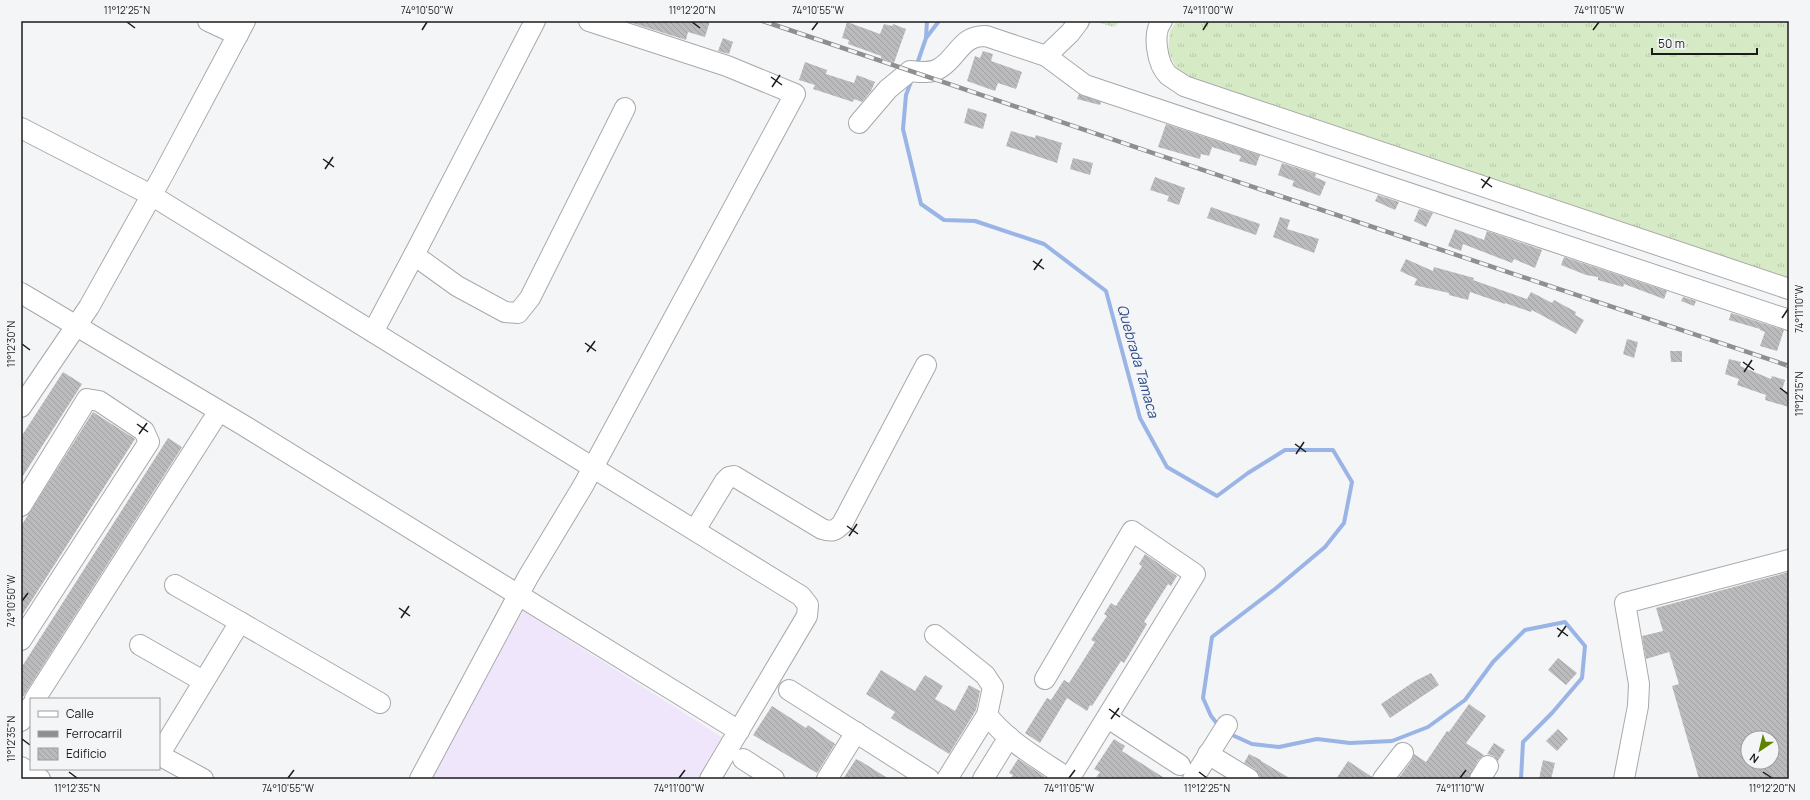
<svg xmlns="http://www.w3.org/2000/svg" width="1810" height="800" viewBox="0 0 1810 800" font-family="Manrope,sans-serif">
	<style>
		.education { fill: #f0e6fb }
		.grass { fill: url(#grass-tufts) }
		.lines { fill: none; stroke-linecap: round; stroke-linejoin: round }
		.stream { stroke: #9ab4e6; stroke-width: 4 }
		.building { fill: url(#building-back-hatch); fill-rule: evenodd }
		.minor-casing { stroke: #a8a9ab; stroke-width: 22 }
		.minor { stroke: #fff; stroke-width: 20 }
		.rail-casing { stroke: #8e8f90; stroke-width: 4.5 }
		.rail { stroke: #f4f5f7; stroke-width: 3; stroke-dasharray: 9; stroke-linecap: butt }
		.ticks { fill: none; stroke: #1b1b1c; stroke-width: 1.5 }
		.labels { text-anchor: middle; stroke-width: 4; stroke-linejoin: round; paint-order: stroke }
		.water-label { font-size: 14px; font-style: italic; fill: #2d4a88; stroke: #f4f5f7 }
		.neatline { fill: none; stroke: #1b1b1c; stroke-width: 1.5 }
		.ticks-label { font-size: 10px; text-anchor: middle; fill: #1b1b1c }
	</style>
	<defs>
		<pattern id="grass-tufts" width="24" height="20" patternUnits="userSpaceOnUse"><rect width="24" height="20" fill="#d5eac5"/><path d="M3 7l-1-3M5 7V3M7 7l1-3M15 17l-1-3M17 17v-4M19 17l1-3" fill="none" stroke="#b6c8a9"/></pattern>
		<pattern id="building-back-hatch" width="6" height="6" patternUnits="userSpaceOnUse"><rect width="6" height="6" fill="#bbbbbe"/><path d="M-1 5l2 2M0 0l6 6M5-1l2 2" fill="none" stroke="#a0a0a3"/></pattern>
	</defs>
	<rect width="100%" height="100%" fill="#f4f5f7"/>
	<path class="education" d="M523 611 722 737 697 779H425Z"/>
	<g class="grass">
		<path d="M1093 21H1121L1114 27Z"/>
		<path d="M1177 21H1789V282L1200 84 1179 73 1168 52 1170 31Z"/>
	</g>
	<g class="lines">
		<g class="stream">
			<path d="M926 37 927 21"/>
			<path d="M916 67 926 38 939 21"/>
			<path d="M912 79 906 95 903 129 921 204 944 220 975 221 1044 244 1106 291 1140 418 1167 467 1217 496 1248 473 1285 450H1333L1352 482 1344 523 1325 547 1275 589 1212 637 1203 698 1211 716 1219 726"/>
			<path d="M1230 734 1252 744 1279 747 1317 739 1350 743 1392 741 1428 727 1465 700 1493 662 1525 630 1565 622 1585 646 1582 678 1552 713 1523 742 1521 779"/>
		</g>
	</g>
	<g class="building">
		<path d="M626 21H710L705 37 688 32 686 40Z"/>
		<path d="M847 22 880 34 884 24 892 26 893 24 906 29 894 63 881 58V56L848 44 849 40 842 38Z"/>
		<path d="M723 38 733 42 729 54 718 51Z"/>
		<path d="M983 51 993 54 991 61 1022 72 1016 89 998 83 995 91 967 81 975 56 980 58Z"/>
		<path d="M805 62 827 70 826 74 854 83 857 75 875 82 871 91 862 102 854 99 853 102 813 89 815 85 799 80Z"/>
		<path d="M1079 94 1101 102 1100 105 1077 99Z"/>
		<path d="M968 108 987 114 983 129 964 123Z"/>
		<path d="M1166 124 1260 155 1256 166 1239 161 1241 156 1212 147 1209 156 1201 154 1200 159 1158 147Z"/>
		<path d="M1011 131 1035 138 1036 135 1062 143 1057 163 1006 146Z"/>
		<path d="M1073 158 1093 163 1090 175 1070 169Z"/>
		<path d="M1282 163 1316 174 1315 177 1326 182 1320 196 1292 186 1294 181 1278 175Z"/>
		<path d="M1155 177 1185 188 1179 205 1167 201 1169 196 1150 190Z"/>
		<path d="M1378 195 1399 202 1395 210 1375 201Z"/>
		<path d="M1211 207 1260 224 1256 235 1207 218Z"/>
		<path d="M1419 209 1433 213 1426 227 1414 221Z"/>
		<path d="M1280 217 1290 220 1287 229 1319 239 1314 253 1273 237Z"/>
		<path d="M1455 229 1484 240 1487 231 1542 250 1535 268 1514 259 1512 263 1463 244 1461 251 1448 246Z"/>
		<path d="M1564 257 1667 291 1664 299 1624 284 1623 287 1598 280V277L1586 275 1561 265Z"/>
		<path d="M1406 259 1433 271 1434 267 1474 278 1473 280 1527 299 1531 292 1552 303 1554 300 1576 312 1575 315 1584 320 1576 334 1532 310 1531 312 1505 303V304L1470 292 1468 300 1449 295V293L1414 285 1417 279 1400 271Z"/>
		<path d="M1683 297 1696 301 1694 306 1681 301Z"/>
		<path d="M1731 313 1784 330 1777 351 1760 346 1765 332 1760 330V329L1729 320Z"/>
		<path d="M1627 339 1638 342 1634 358 1623 354Z"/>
		<path d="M1670 351H1682V362H1671Z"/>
		<path d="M1729 359 1741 362 1740 366 1771 379 1772 376 1785 380 1782 390 1789 393V407L1765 400 1766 395 1737 385 1739 379 1725 374Z"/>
		<path d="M63 372 82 384 21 479V437Z"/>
		<path d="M93 412 135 439 21 617V526Z"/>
		<path d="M168 438 182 447 21 700V668Z"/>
		<path d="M1145 554 1177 576 1171 586 1168 584 1144 622 1147 624 1133 648 1124 663 1121 661 1092 706 1090 705 1087 711 1067 698 1040 743 1025 733 1047 698 1051 700 1064 680 1069 683 1095 642 1091 640 1107 616 1104 614 1111 603 1116 606 1142 566 1139 564Z"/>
		<path d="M1789 572V779H1699L1672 686 1679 684 1669 652 1646 659 1642 636 1663 631 1656 608ZM1748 738H1772V762H1748Z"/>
		<path d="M1558 658 1577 673 1566 685 1548 670Z"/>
		<path d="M881 670 915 691 925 675 943 686 935 699 955 711 969 685 980 691 976 710 949 754 891 718 895 712 866 694Z"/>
		<path d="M1431 673 1439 685 1390 718 1381 704 1415 681Z"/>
		<path d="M1469 704 1486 716 1466 743 1484 755 1478 760 1469 779H1398L1412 760 1414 754 1426 762 1447 731 1449 732Z"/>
		<path d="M772 706 806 728 808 725 835 744 817 773 753 735Z"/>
		<path d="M1558 729 1568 739 1557 751 1546 741Z"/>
		<path d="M1114 739 1125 746 1122 751 1166 779H1095L1100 772 1094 769Z"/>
		<path d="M1494 743 1505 750 1498 761 1494 756 1487 754Z"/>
		<path d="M1249 754 1261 760V761L1291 779H1260L1259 774 1255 769 1244 763Z"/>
		<path d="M856 759 862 762 889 779H843Z"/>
		<path d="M1018 759 1048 779H1010L1013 775 1009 773Z"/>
		<path d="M1543 760 1555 763 1551 779H1539Z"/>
		<path d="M1348 761 1372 777V779H1336Z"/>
	</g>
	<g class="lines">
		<defs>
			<g id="minor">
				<path d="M208 21 238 35"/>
				<path d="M1162 21C1152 33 1157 64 1168 75 1173 79 1179 82 1184 86L1789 289"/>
				<path d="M1046 56 1070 33 1079 21"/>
				<path d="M859 123 888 89 910 71C919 72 931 74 940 68 958 57 961 35 986 36L1046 56 1085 85 1789 320"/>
				<path d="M21 128 151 195 801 596 808 605 807 616 710 779"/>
				<path d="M414 255 535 21"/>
				<path d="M21 293 243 425 739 731"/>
				<path d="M373 332 414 255 457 286 505 312 518 313 530 298 625 108"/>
				<path d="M21 407 89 307 164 173 245 21"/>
				<path d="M21 506 87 399 99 401 144 431 149 442 21 640"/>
				<path d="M695 530 725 481 729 477 734 476 822 529C832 532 835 531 842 524L926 365"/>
				<path d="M240 622 380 703"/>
				<path d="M935 635 985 675 993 687 987 715C1008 742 1041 760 1069 779"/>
				<path d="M140 645 203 681"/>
				<path d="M1045 679 1132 531 1195 574 1069 779"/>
				<path d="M789 690 929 779"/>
				<path d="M35 699 219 411"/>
				<path d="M1108 718 1180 765"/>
				<path d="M21 721 31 706"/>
				<path d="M1208 754 1249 779"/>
				<path d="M159 755 240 622 175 585"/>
				<path d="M159 755 203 779"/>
				<path d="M743 759 774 779"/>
				<path d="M21 767 40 779"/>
				<path d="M420 779 528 577 583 486 795 94 727 66 589 21"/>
				<path d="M827 779 856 732"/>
				<path d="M947 779 987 715"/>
				<path d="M983 779 1009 737"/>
				<path d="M1193 779 1227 725"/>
				<path d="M1383 779 1403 753"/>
				<path d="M1480 779 1488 766"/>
				<path d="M1624 779 1638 706 1639 684 1625 603 1789 560"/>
			</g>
		</defs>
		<use href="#minor" class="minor-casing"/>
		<use href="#minor" class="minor"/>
		<defs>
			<path id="rail" d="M763 21 1277 195 1789 366"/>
		</defs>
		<use href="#rail" class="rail-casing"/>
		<use href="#rail" class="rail"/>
	</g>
	<path class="ticks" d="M127 22 135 28M692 22 700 28M422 30 427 22M812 30 818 22M1203 30 1208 22M1593 30 1599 22M771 77 782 85M772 87 780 75M323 159 334 167M325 169 333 157M1481 179 1492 187M1482 188 1490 177M1033 261 1044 269M1034 270 1042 259M1782 318 1788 309M585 343 596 351M22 344 30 350M587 352 595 341M1743 362 1754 370M1744 372 1752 360M1780 388 1788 394M137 424 148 432M139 434 147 423M1295 444 1306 452M1296 454 1304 442M847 526 858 534M849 536 857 524M22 601 28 593M399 608 410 616M401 618 409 606M1557 628 1568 636M1558 637 1566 626M1109 709 1120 717M1111 719 1119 708M22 739 30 745M69 772 77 778M1199 772 1207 778M1763 772 1772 778M288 778 294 770M679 778 685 770M1069 778 1075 770M1460 778 1466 770"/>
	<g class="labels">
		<g class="water-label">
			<text transform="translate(1138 361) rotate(74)" y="5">Quebrada Tamaca</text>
		</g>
	</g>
	<rect width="1810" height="800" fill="none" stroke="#f4f5f7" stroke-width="44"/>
	<rect x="30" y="698" width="130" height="72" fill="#f4f5f7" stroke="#9d9e9f"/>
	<rect x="38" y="711" width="20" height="6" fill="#ffffff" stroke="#9d9e9f"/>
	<text x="66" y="718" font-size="12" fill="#1b1b1c">Calle</text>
	<rect x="38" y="731" width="20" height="6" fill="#8e8f90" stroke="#9d9e9f"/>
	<text x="66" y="738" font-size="12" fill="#1b1b1c">Ferrocarril</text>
	<rect x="38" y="748" width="20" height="12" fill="url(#building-back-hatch)" stroke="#9d9e9f"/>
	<text x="66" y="758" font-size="12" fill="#1b1b1c">Edificio</text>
	<g transform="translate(1760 750) rotate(215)"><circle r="19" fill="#f4f5f7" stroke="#9d9e9f"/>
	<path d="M0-3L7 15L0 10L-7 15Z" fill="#5e8301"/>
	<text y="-6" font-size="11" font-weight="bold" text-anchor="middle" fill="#1b1b1c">N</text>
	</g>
	<path d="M1652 48v6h105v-6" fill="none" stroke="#1b1b1c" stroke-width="2"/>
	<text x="1658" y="48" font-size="12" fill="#1b1b1c" stroke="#f4f5f7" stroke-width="3" paint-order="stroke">50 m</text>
	<rect x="22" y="22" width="1766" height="756" class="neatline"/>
	<g class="ticks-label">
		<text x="127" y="14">11°12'25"N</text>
		<text x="427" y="14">74°10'50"W</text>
		<text x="692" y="14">11°12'20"N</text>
		<text x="818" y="14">74°10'55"W</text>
		<text x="1208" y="14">74°11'00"W</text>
		<text x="1599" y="14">74°11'05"W</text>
		<text transform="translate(1799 309) rotate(-90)" y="4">74°11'10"W</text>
		<text transform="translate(11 344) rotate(-90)" y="4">11°12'30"N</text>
		<text transform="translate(1799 394) rotate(-90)" y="4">11°12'15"N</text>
		<text transform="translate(11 601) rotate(-90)" y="4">74°10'50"W</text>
		<text transform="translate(11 739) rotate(-90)" y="4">11°12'35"N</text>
		<text x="77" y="792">11°12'35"N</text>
		<text x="288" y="792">74°10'55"W</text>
		<text x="679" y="792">74°11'00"W</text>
		<text x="1069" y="792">74°11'05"W</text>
		<text x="1207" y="792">11°12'25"N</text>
		<text x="1460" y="792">74°11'10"W</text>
		<text x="1772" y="792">11°12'20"N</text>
	</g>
</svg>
